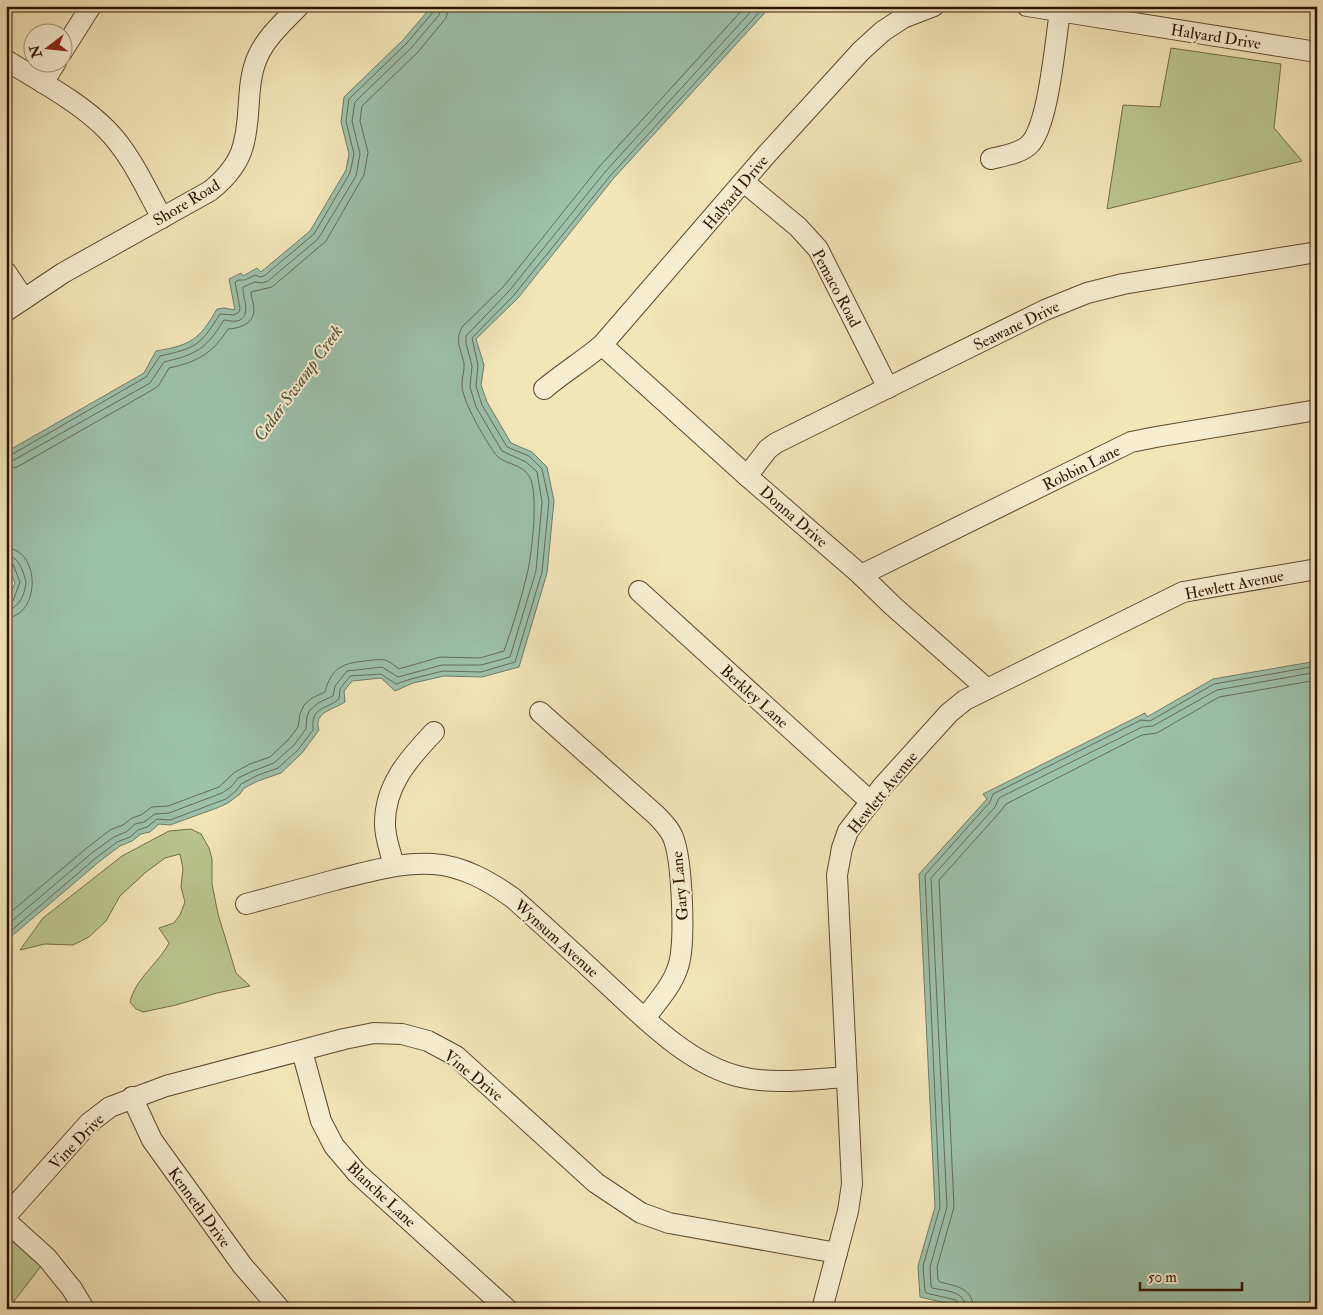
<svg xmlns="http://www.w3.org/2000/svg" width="1323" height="1315" viewBox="0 0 1323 1315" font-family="'IM FELL Double Pica',serif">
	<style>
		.green { fill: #bac58f; stroke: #746c48 }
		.water { fill: #9cc0aa; stroke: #707b66 }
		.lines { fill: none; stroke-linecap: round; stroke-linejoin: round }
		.shore { stroke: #656a55; stroke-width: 1 }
		.minor-casing { stroke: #5f482e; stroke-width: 22 }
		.minor { stroke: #f7eed1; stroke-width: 20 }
		.labels { text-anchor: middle; stroke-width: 4; stroke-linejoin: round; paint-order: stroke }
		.street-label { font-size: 16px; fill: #2e1300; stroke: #f7eed1 }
		.water-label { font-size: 18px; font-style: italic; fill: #54503c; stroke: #f7eed1 }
	</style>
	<rect width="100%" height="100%" fill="#f2e5b8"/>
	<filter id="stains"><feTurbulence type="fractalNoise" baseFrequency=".004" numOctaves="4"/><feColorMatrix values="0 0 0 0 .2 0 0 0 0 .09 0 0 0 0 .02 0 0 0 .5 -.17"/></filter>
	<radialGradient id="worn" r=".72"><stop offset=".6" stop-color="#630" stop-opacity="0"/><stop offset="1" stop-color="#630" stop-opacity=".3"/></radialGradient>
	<g class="green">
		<path d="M1171 48 1281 64 1274 128 1302 161 1107 209 1123 105 1160 107Z"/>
		<path d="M191 829 201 834 209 848 212 859V884L218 914 236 973 250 986 217 993 176 1005 143 1012 136 1009 130 1002C135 979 158 964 169 943L159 928 174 923 180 915 185 902 181 887 183 869 180 854 165 858 146 872 120 896 106 921 89 937 73 945 45 944 20 950 43 918 122 856 169 831Z"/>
		<path d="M6 1227 45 1261 8 1309H6Z"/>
	</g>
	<g class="water">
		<path d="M432 6H771L613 179 518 298 476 339 484 365 481 385 487 402 511 443 532 452 547 467 554 501 547 573 519 667 482 677 444 676 413 683 395 691 381 678 352 681 344 691 345 702C333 710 313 712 319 730L302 753 281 773 258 781 244 788 240 794 228 803 217 808 170 825 159 824 150 832 141 834 132 841 120 846 100 861 6 941V604L15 583 6 561V452L144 373 156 351C191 345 199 340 217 309L224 308 235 310 229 279 241 273 243 276 257 268 261 272 310 231 346 170 349 154 341 122 344 97 403 40Z"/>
		<path d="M1317 661V1309H954V1305L920 1297 918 1266 935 1207 919 874 987 799 983 794 1145 713 1147 717 1213 679Z"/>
	</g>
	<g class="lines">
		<g class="shore">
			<path d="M6 456 11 455 146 377 160 356C196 348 200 346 220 314L234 315 239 312 240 308 235 282 239 280H245L255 275 260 277 264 276 314 234 350 173 354 154 346 121 349 99 407 43 434 11 436 6"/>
			<path d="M6 462 14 460 150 383 164 362C197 354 205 350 224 320 228 320 232 322 237 321 253 317 242 297 243 287L255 282 262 283 268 281 318 239 356 176 360 154 352 121 355 102 412 47 439 15 442 6"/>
			<path d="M6 469 17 467 154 389 159 385 169 368C197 362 212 354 228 329 240 328 254 324 254 309 254 303 251 298 251 292L272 287 326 241 364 175 368 152 360 121 362 106 418 52 446 18 449 6"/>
			<path d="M6 548C41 549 41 616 6 618"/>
			<path d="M6 555C19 556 23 571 26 582 25 594 19 609 6 610"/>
			<path d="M6 562 13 564 20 582 13 601 6 604"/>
			<path d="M6 916 88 847 110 830 123 825 132 818 141 815 152 807 168 806 219 787 235 772 250 764 270 757 288 740 298 727 300 714 304 705 312 698 325 692C331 668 343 663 365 661 372 660 379 659 385 660 391 662 395 666 399 669L440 657 480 658 504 651C513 625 522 597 528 570 532 552 539 491 529 476 522 464 507 465 497 456 486 442 464 404 462 387 461 379 465 371 464 363 461 350 454 339 463 326L504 286 599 167 746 6"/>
			<path d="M6 926 93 852 114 837 126 832 135 824 144 822 155 814 169 813 222 793 231 787 238 778 253 771 274 763 294 745 306 729 307 716 310 710 318 703 333 696 335 686 347 671 382 667 398 677 442 665H481L510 657 536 571 542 502 537 472 526 462 502 451 476 407 470 387 472 366 466 343V336L509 291 605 172 756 6"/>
			<path d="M6 935 97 857 117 842 130 837 138 830 147 827 157 819 170 820 226 799 236 791 241 784 256 776 278 768 298 750 313 730C311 706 324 711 339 699L340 689 350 676 381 674 396 684 411 679 443 671 481 672 515 662 542 572 549 501 542 469 529 456 507 447 482 405 476 386 478 365 472 338 514 295 610 176 765 6"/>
			<path d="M959 1309V1304L956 1300 926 1293 925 1291 923 1266 940 1207 925 875 990 802 993 794 1141 720 1150 721 1214 684 1317 666"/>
			<path d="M965 1309C967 1291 946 1291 932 1288L931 1286 930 1267 947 1207 931 878 995 807 999 798 1142 727 1153 726 1217 690 1317 672"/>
			<path d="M973 1309C974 1288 956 1286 940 1282L938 1280 937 1267 954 1207 939 880 1000 812 1006 804 1142 735 1157 733 1219 697 1317 680"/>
		</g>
		<defs>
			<g id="minor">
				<path d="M1027 6 1317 52"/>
				<path d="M62 52 91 6"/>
				<path d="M6 60C39 81 80 102 107 130 130 153 146 189 162 218"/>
				<path d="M43 83 56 62"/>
				<path d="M991 159C1003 156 1022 153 1030 144 1049 123 1055 42 1060 12"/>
				<path d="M744 182 798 227 818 249 888 388"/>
				<path d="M6 272 24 299"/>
				<path d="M6 311 63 273 210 191C225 179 238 165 243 146 252 116 245 84 258 56 267 36 285 21 299 6"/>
				<path d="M602 345 747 476 861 575 893 606 986 688"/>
				<path d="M544 389C563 373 583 361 602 345L767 154 861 51 883 31 903 18 934 6"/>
				<path d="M747 476 768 449 776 443 1045 310 1087 293 1123 284 1317 252"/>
				<path d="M861 575 1131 442 1156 437 1317 410"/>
				<path d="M639 591 871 802"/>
				<path d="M540 712 656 815C663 822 671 830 674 840 682 863 686 944 678 967 672 986 657 1002 645 1018"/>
				<path d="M394 866C391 853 385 838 385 825 384 786 409 758 434 732"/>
				<path d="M246 904C276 896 305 888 335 880 367 872 400 862 433 864 463 866 489 881 513 898 544 926 575 954 606 983 644 1018 689 1065 741 1077 775 1085 812 1079 847 1077"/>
				<path d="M302 1051 321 1121 334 1146 357 1173 507 1309"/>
				<path d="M132 1097 152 1140 242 1265 280 1309"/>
				<path d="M6 1216 89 1123 110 1107 166 1086 344 1039 374 1033 402 1034 428 1041 456 1056 596 1183 641 1213 669 1223 837 1253"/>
				<path d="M6 1221 47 1258 72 1289 84 1309"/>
				<path d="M822 1309 848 1211 852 1184 837 875 842 848 848 831 882 787 949 713 965 700 1183 592 1317 569"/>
			</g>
		</defs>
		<use href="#minor" class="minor-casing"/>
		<use href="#minor" class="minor"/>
	</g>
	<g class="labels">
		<g class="street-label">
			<text transform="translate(1216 36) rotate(9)" y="6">Halyard Drive</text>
			<text transform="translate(735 192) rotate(-50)" y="6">Halyard Drive</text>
			<text transform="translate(186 202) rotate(-31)" y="6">Shore Road</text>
			<text transform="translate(837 288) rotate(62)" y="6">Pemaco Road</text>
			<text transform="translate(1016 325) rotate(-26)" y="6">Seawane Drive</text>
			<text transform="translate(1081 467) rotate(-26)" y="6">Robbin Lane</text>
			<text transform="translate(794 516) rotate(41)" y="6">Donna Drive</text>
			<text transform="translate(1234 584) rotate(-11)" y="6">Hewlett Avenue</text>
			<text transform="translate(755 696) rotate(42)" y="6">Berkley Lane</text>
			<text transform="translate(882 792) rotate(-51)" y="6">Hewlett Avenue</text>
			<text transform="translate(679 886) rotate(-95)" y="6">Gary Lane</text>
			<text transform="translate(557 938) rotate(42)" y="6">Wynsum Avenue</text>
			<text transform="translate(474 1075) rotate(39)" y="6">Vine Drive</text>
			<text transform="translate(76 1141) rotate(-46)" y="6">Vine Drive</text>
			<text transform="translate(382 1194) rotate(43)" y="6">Blanche Lane</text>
			<text transform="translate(200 1207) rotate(54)" y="6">Kenneth Drive</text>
		</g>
		<g class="water-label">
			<text transform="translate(298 383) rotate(-54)" y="6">Cedar Swamp Creek</text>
		</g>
	</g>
	<rect width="1323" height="1315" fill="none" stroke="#f2e5b8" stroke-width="25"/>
	<rect x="8" y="8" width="1308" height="1300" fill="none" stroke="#2e1300" stroke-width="2.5"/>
	<rect x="12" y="12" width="1298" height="1290" fill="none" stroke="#2e1300"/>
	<g transform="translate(48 48) rotate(254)"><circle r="24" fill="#f7eed1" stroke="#a7967d"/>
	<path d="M0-4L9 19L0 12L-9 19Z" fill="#8f2418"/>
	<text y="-8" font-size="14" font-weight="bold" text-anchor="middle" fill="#2e1300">N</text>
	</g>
	<path d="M1140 1282v8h102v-8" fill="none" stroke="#2e1300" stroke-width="2.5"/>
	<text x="1148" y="1282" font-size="15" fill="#2e1300" stroke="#f7eed1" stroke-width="4" paint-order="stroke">50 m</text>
	<rect width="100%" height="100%" filter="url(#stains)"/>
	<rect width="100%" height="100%" fill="url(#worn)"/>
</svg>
